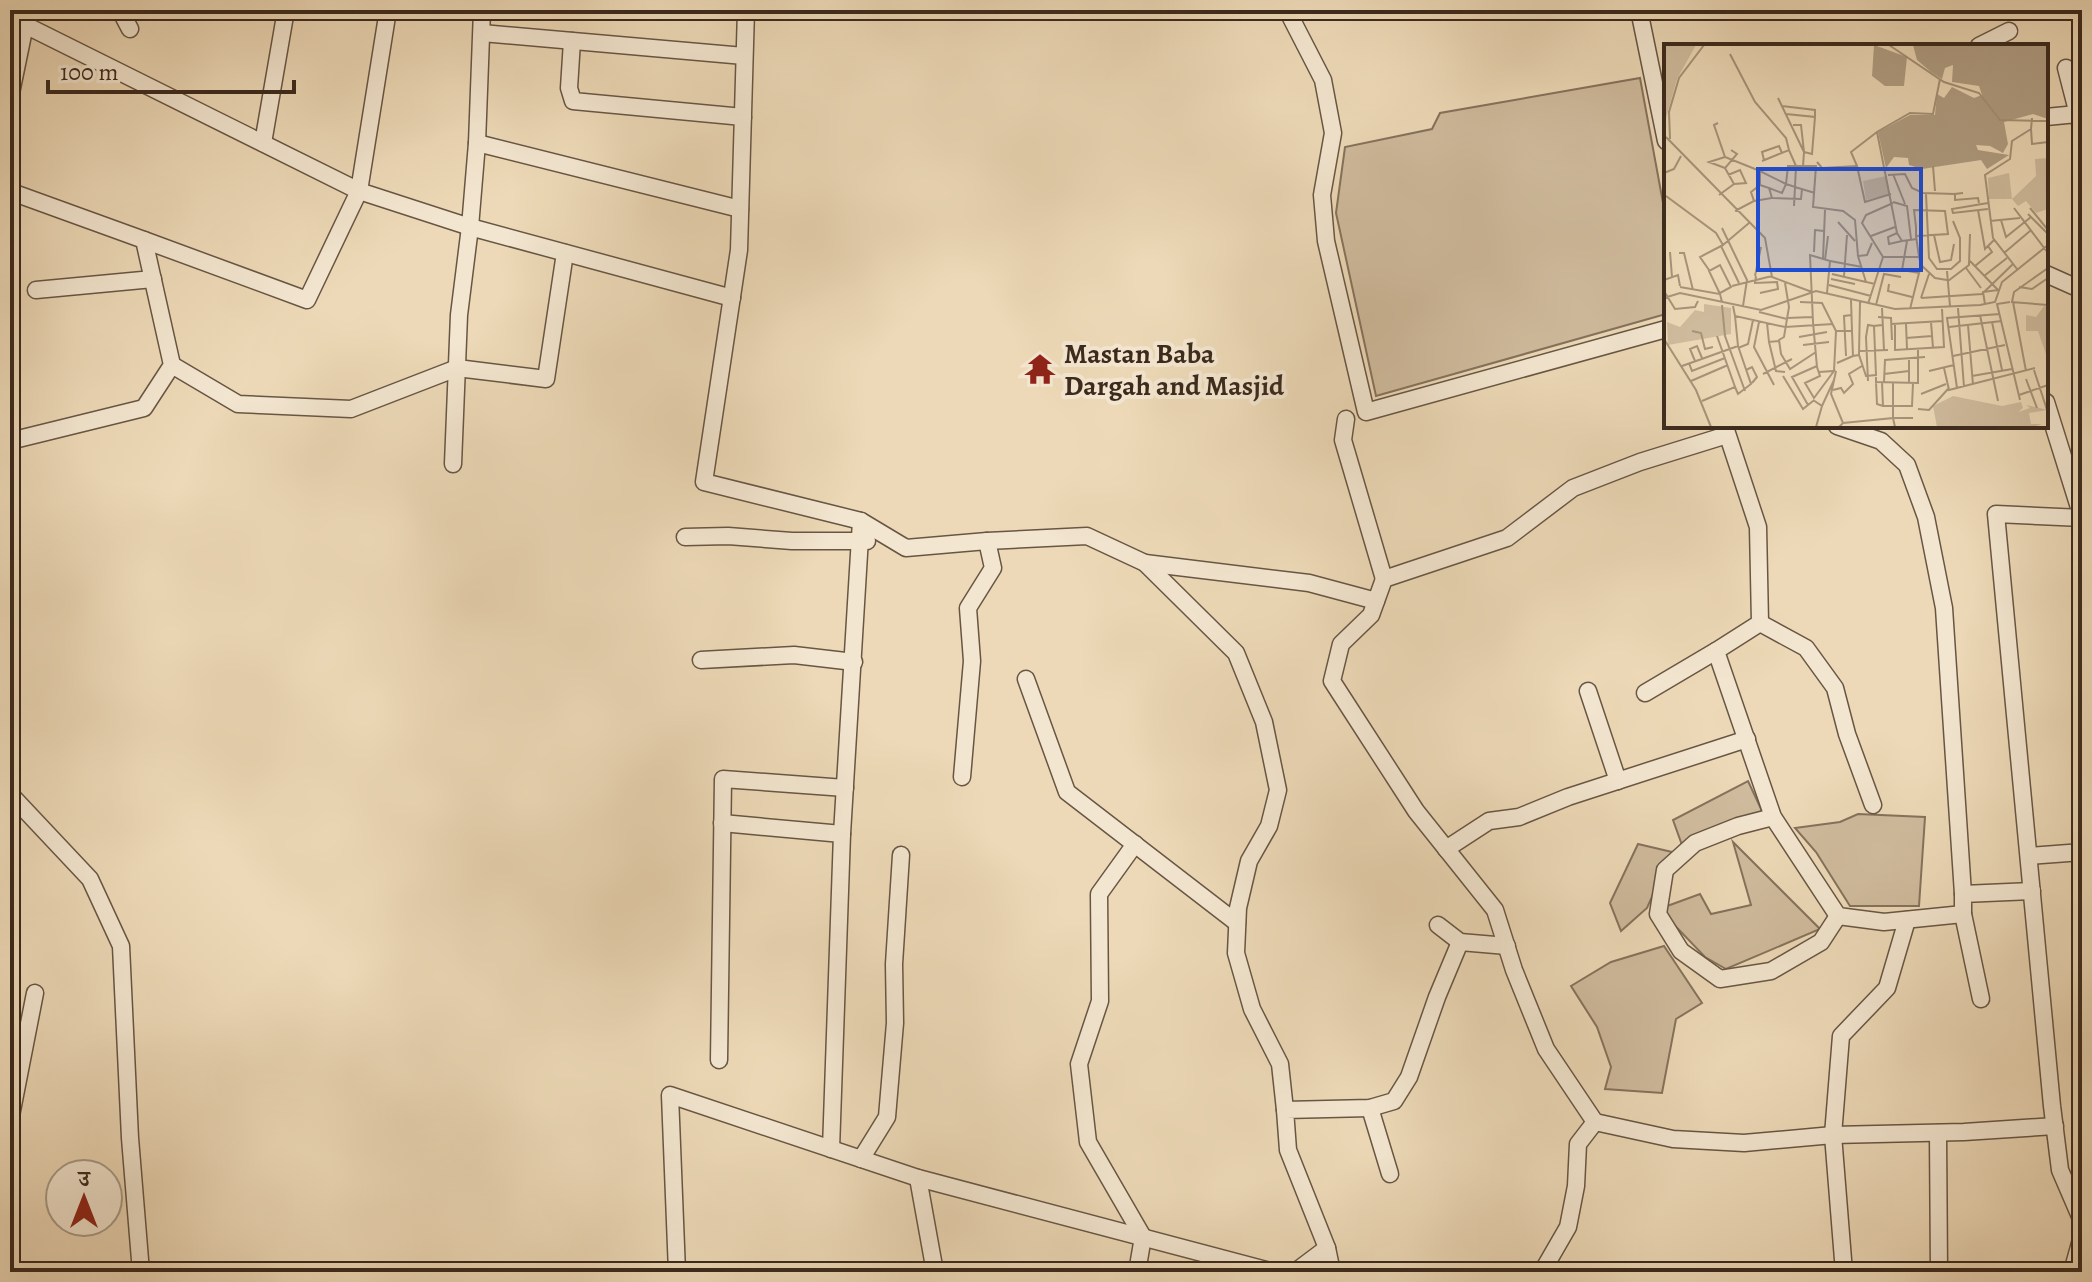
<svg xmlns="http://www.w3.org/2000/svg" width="2092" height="1282" viewBox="0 0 2092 1282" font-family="Alegreya,'Noto Serif Devanagari',serif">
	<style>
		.green { fill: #cfbb9d; stroke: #85725d; stroke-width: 2 }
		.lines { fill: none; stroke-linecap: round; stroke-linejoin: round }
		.minor-casing { stroke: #685644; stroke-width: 19 }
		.minor { stroke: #f3e6d0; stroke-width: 16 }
		.labels { text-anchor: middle; stroke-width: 8; stroke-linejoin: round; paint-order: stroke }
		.poi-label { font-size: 28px; font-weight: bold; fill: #3b2a1d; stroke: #f3e6d0; text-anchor: start }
		.inset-road { fill: none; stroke: #a69379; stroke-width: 2 }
		.view { fill: #1d4ed8; fill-opacity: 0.15; stroke: #1d4ed8; stroke-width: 4 }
		.inset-edge { fill: none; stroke: #3b2a1d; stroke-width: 4 }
	</style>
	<rect width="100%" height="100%" fill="#edd9b7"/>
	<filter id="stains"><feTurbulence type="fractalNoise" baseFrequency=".0025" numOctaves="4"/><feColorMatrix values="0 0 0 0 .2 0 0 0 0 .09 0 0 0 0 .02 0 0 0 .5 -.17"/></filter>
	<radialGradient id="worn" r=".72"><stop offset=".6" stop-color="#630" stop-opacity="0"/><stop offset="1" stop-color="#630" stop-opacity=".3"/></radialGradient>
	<g class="green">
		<path d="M1640 78 1666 219V314L1376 396 1336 213 1345 147 1432 129 1440 113Z"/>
		<path d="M1748 781 1762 811 1682 845 1673 820Z"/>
		<path d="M1858 814 1925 817 1919 906H1850L1816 852 1795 828 1840 822Z"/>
		<path d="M1733 842 1820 929 1726 969 1705 957 1659 909 1700 894 1711 914 1751 905Z"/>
		<path d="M1638 844 1672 852 1647 908 1621 931 1610 903Z"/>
		<path d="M1664 946 1702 1003 1676 1019 1662 1093 1605 1089 1611 1067 1597 1027 1571 986 1611 962Z"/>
	</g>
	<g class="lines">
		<defs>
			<g id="minor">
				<path d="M120 10 130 29"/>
				<path d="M388 10 359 191 470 227 477 143 482 10"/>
				<path d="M746 10 739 250 704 482 861 521 906 548 987 541 1087 536 1145 563 1236 653 1264 722 1278 790 1269 826 1249 861 1238 908 1236 953 1252 1009 1280 1064 1285 1110"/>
				<path d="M1287 10 1323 80 1333 133 1322 195 1326 241 1366 412 1666 329"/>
				<path d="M1639 10 1666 141"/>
				<path d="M10 17 25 25"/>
				<path d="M482 33 744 56"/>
				<path d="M572 41 569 88 573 101 743 117"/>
				<path d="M1979 46 2009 31"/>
				<path d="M2066 68 2082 130"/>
				<path d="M10 98 25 25 359 191 307 300 144 240"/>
				<path d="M2046 117 2077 114"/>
				<path d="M263 143 286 10"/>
				<path d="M477 143 740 209"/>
				<path d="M2081 230 2082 226"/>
				<path d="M2046 274 2082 290"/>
				<path d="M36 290 153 279"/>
				<path d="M172 365 238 404 351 409 457 368 546 379 565 253"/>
				<path d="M2046 402 2082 517"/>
				<path d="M1346 419 1343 440 1384 579"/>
				<path d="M1837 426 1881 441 1907 465 1926 517 1944 608 1963 894"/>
				<path d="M1725 427 1758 527 1760 623 1716 651 1773 817 1838 916 1884 922 1963 914V894L2032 891"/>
				<path d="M1727 435 1640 462 1573 488 1507 538 1384 579 1371 615 1341 644 1332 681 1416 811 1495 910 1514 970 1546 1049 1595 1122 1673 1139 1744 1143 1833 1135 1964 1132 2055 1126"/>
				<path d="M10 441 144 408 172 365 144 240 17 194"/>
				<path d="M453 464 459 315 470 227 732 298"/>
				<path d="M2082 518 1996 514 2052 1106 2060 1170 2082 1221"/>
				<path d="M685 537 728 536 792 541H867"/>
				<path d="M1145 563 1309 583 1376 601"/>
				<path d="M1760 623 1806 648 1835 688 1847 734 1873 805"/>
				<path d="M701 660 794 655 854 662"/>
				<path d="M1026 679 1067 792 1237 923"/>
				<path d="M1588 691 1618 781"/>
				<path d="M1645 693 1716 651"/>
				<path d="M962 777 972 661 968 608 993 568 987 541"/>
				<path d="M10 794 90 879 121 946 130 1138 141 1272"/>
				<path d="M1773 817 1738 826 1695 843 1665 870 1658 914 1681 951 1720 979 1771 971 1821 942 1838 916"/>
				<path d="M722 823 842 834"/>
				<path d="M1135 844 1099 894 1100 1001 1079 1064 1088 1142 1143 1237 1137 1272"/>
				<path d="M1446 849 1489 821 1519 817 1568 797 1747 739"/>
				<path d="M2029 856 2082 852"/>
				<path d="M1963 914 1981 999"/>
				<path d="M1438 925 1460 942 1507 946"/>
				<path d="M719 1060 723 779 845 788"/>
				<path d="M1370 1108 1390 1174"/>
				<path d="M10 1121 35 993"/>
				<path d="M1938 1133 1939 1272"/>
				<path d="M831 1149 842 834 861 521"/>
				<path d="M861 1159 887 1117 895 1023 894 964 901 855"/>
				<path d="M677 1272 670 1095 918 1178"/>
				<path d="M935 1272 918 1178 1274 1272"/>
				<path d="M1295 1272 1327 1248"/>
				<path d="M1332 1272 1327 1248 1288 1150 1285 1110 1370 1108 1394 1101 1409 1077 1437 997 1460 942"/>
				<path d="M1542 1272 1568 1227 1576 1186 1578 1144 1595 1122"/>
				<path d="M1844 1272 1833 1135 1841 1036 1887 988 1907 920"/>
				<path d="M2072 1272 2082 1236"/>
			</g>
		</defs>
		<use href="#minor" class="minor-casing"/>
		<use href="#minor" class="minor"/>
	</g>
	<defs>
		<symbol id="temple-bare" viewBox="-9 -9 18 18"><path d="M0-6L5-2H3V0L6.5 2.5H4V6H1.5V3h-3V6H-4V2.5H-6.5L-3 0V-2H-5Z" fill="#8f2418" stroke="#f3e6d0" stroke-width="2.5" paint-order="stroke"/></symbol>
	</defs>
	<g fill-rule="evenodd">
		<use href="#temple-bare" x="1018" y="347" width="44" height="44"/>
	</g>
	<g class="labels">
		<g class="poi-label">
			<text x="1064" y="363">Mastan Baba<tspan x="1064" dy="32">Dargah and Masjid</tspan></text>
		</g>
	</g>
	<g transform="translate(1664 44)">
		<rect width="384" height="384" fill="#edd9b7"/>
		<path d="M0 1H32L13 35 0 81ZM384 114V165L372 169 362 157 354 162 348 155 372 132 371 115ZM345 129 348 155H325L324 134ZM222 132 226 150 202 156 199 137ZM40 260 67 264V290L4 301 3 278 16 283 31 266 40 268ZM380 262 384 263V316L374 287H362V271L372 273ZM289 352 338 362 357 358 359 364 354 368 366 364 362 361 384 366 365 369 367 380H378L369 383H273L269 362Z" fill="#cfbb9d"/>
		<path d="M210 1 243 13 240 42H221L208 32ZM249 1H384V75L369 70 340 78 344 100 339 109 326 102 312 101 314 106 345 111 323 125 317 116 258 125 245 121 244 114 230 113 222 124 214 88 246 71H271L273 50 280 54 288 43 310 54 318 51 315 42 288 38 289 21 281 24 278 35 267 28 253 16Z" fill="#b09e83"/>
		<path class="inset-road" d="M225 1 280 38 315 49 336 76 384 77M66 10 91 58 122 94 125 106M114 54 140 108 139 122H152L149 163 179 167 191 176 194 212M118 62 151 66V73M122 70 151 73 148 110 140 108 137 81H129M54 79 50 81 61 113 96 127M367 85 368 100 384 98M2 93 101 194 108 233 148 248M6 95 5 68 15 34 40 1M61 113 45 118 61 124M100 116 98 108 115 102 118 109M98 117 125 106 132 122 131 143 122 140 124 122H139M153 118 158 124 193 122 201 158 227 150M193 122 187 108 213 88M269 122 271 147M0 129 10 125 17 112M229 130 241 160M64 131 76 126 82 139 70 140M224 131 241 130 248 144 259 149 291 150M299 149 291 150V156L314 154 315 159M262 150 265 214 273 225H287L296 217V194L289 177M55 151 70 140 61 124 73 110 67 106M2 152 52 189 59 201 85 179M108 154 137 155 138 145M90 157 108 154 105 144 96 141M229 158 243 162 247 195M229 159 202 171 198 179 219 213H255M324 159 288 165 289 169 324 165M130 162 131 143 151 149M350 164 384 209M366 164 384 186M314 166 321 205 330 196M71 167 90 157 87 148 96 141V127L122 140 118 149 105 144M364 170 384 190M337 176 342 193 367 173M326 177 356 174M174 178 191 197M58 184 83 236 79 262M233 189 224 193 225 200 238 197M270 191 276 218 287 216 290 200M207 192 231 183M252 192 284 190 281 167 250 166 252 183V192L255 213 257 221 271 234 283 236M253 195 238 197 233 189 213 88 246 69 269 70 276 35M243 197 238 226 255 229M208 199 203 211 194 212 202 238 211 240M57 202 75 239M6 208 8 233M150 208 151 186 160 187M15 209H20L29 246M340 209 366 187M159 215 161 166M161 216 164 192M306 217 334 246M311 222 328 208 324 202M302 224 317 244M353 225 329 194 321 131 346 115 348 97 367 85 368 74M45 226 36 213 59 201M283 227 286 262M168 230 202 238M91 232 97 203M92 232 91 239 114 238M180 232 183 191M320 232 343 214M167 235 191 240M0 236 14 231 16 242M284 237 305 221 306 190M121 239 125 263 120 293 115 296 117 310 126 325 152 308M225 240 224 247 248 253M165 241 207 252M68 242 108 232M16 243 56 250 58 258M355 243 368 245 384 234M0 247 11 265 31 263 34 257M56 249 67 243 56 221 45 227 56 250M96 249 114 245 113 238M163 249 166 217 198 223M0 254 16 249 97 266 152 247 231 265 316 261 331 258 338 238 384 201M257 254 318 250 349 220M257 254 265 230M136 258 158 259 172 287M346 258 333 260 356 356M347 258 384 261M348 258 350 248 384 224M349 258 362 327M204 260 219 213M321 260 319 248 334 246M58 261 61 292 81 347M212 261 220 230 237 233M69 262 71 272 121 283 169 280M218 264 220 306M294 264 300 343M246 265 257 221M95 268 123 275M316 271 334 357M214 273 227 274 228 296M123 274 148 273M95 278 90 303 110 341M267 278 269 304M328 278 338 326M103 279 105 298 115 297M227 280 279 277M231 280V306L280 303 278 265M242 280 243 305M304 281 309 341M285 283 338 277M28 287 37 289 41 305 49 303M135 293 163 288M242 294 268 292M0 295 32 346 47 383M105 298 112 327 121 328M139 301 165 298M74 304 84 300 89 276M196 307 224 306M195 311 196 258M182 312 180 272 188 271M189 312 195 311 202 332 212 331 210 282 218 281M289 312 341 301M245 314V339M31 317 26 305 33 302 38 314M25 319 28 327 61 314M173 319 189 312 188 287M18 322 74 302 71 272M280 324 285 346 371 324M82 326 88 323 93 333 88 339M370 326 383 366M170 327 172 287H188L187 256M172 327 167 350 179 379 175 383M265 327 290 321M155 328 170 327 150 354 141 339 156 332 153 323 149 278 146 211 166 217M99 330 128 315M220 330 245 327M119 332 139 365 144 361M308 332 348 325M212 333V338L254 339V305M362 335 373 364M27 337 64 321M204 337 202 293 204 281 210 282M212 338 213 360 219 362M218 338 219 362H248L249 339M220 338 221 316 261 313M71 343 74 350 87 340 74 302M293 344 283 274 336 270M169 346 177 344 180 349 189 340 185 330 198 322M257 350 282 340M355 351 384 341M149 356 158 362 152 383M38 357 71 343 53 292M149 357 144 361 128 333 153 322M158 362 170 336M254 365 265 366 284 345M179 379 229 374V338M231 383 229 374H249"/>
		<path class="view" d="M94 125H257V226H94Z"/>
		<rect width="384" height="384" class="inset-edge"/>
	</g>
	<rect width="2092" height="1282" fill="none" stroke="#edd9b7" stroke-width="40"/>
	<rect x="12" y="12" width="2068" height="1258" fill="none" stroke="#3b2a1d" stroke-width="4"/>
	<rect x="20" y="20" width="2052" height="1242" fill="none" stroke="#3b2a1d" stroke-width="2"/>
	<g transform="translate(84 1198)"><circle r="38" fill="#f3e6d0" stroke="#a99b88" stroke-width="2"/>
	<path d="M0-6L14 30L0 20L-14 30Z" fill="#8f2418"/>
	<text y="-12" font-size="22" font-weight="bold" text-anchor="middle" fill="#3b2a1d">उ</text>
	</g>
	<path d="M48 80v12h246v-12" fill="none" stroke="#3b2a1d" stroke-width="4"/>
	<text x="60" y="80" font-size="24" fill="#3b2a1d" stroke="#f3e6d0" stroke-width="6" paint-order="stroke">100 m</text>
	<rect width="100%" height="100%" filter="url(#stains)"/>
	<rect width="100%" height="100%" fill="url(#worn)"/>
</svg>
